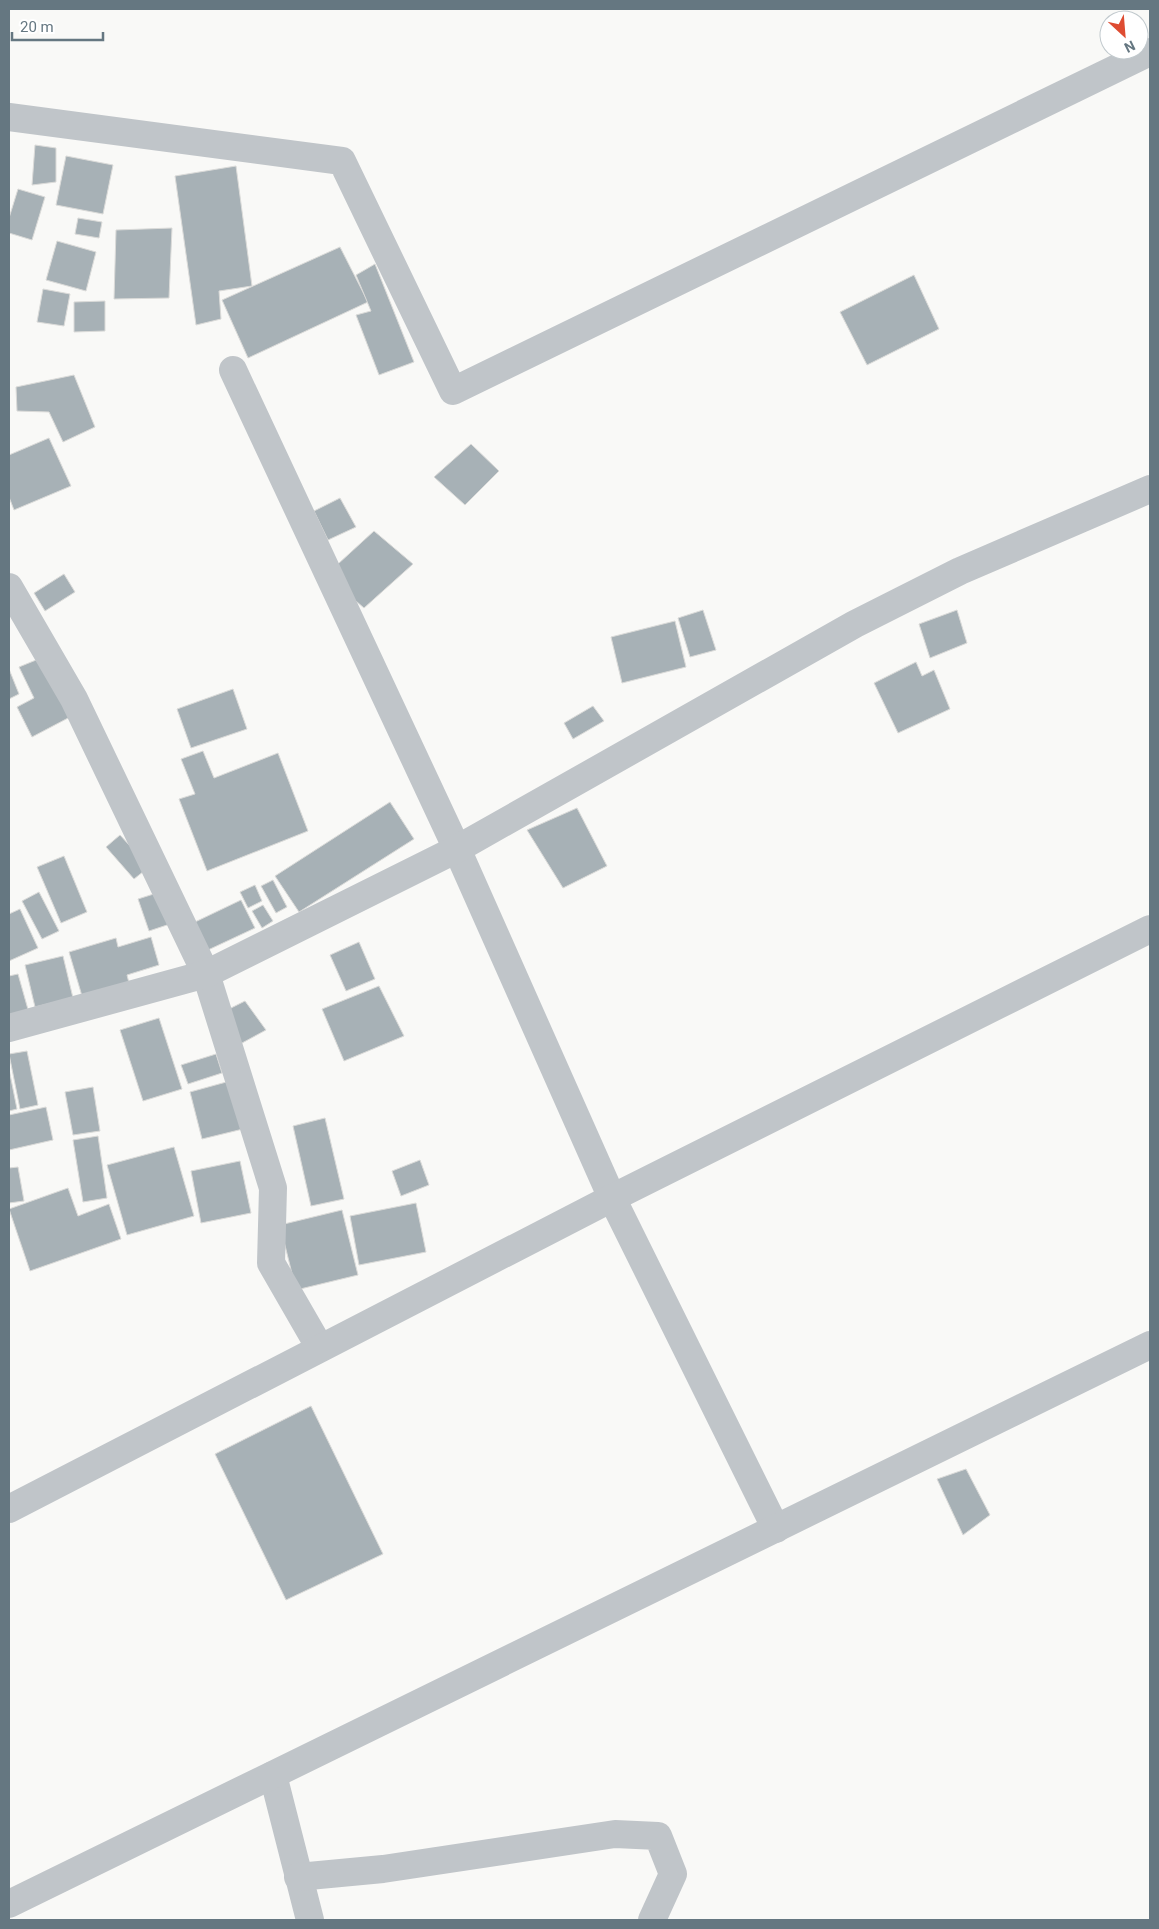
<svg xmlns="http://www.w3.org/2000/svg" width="1159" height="1929" viewBox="0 0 1159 1929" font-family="Roboto,sans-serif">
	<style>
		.building { fill: #a7b1b6; stroke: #dbdbd9 }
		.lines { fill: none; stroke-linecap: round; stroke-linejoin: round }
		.minor { stroke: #c0c5c9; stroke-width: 28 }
	</style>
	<rect width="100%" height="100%" fill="#f9f9f7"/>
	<g class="building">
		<path d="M35 145 56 148V182L32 185Z"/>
		<path d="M66 156 113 165 103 214 56 205Z"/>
		<path d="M236 166 252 286 219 291 221 319 196 325 175 176Z"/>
		<path d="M18 189 45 197 32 240 9 233V218Z"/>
		<path d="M78 218 102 222 99 238 75 234Z"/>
		<path d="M172 228 169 298 114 299 116 230Z"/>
		<path d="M57 241 96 252 86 291 46 280Z"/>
		<path d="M340 247 368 302 248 358 222 300Z"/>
		<path d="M375 264 414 362 379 375 356 315 371 311 356 275Z"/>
		<path d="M914 275 939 329 867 365 840 312Z"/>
		<path d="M43 289 70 294 64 326 37 322Z"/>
		<path d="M105 301V331L74 332V302Z"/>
		<path d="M74 375 95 427 63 442 49 412 17 411 16 387Z"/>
		<path d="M49 438 71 486 14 510 9 497V455Z"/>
		<path d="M471 444 499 471 465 505 434 477Z"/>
		<path d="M340 498 356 527 328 540 314 511Z"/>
		<path d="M374 531 413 564 364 608 326 575Z"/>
		<path d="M64 574 75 592 45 611 34 593Z"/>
		<path d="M703 610 716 650 690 657 678 618Z"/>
		<path d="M957 610 967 643 930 658 919 624Z"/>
		<path d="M675 621 686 667 622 683 611 637Z"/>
		<path d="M41 658 70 717 32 737 17 707 34 698 19 667Z"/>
		<path d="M916 662 922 676 934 670 950 709 898 733 874 683Z"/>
		<path d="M9 669 19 694 9 699Z"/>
		<path d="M233 689 247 729 191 748 177 709Z"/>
		<path d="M593 706 604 721 573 739 564 723Z"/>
		<path d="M203 751 214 778 278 753 308 831 207 871 179 799 195 794 181 759Z"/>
		<path d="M390 802 414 839 299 912 275 876Z"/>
		<path d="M577 808 607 866 563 888 527 830Z"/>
		<path d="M120 835 149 867 134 879 106 847Z"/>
		<path d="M64 856 87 912 61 923 37 867Z"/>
		<path d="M273 880 287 907 276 913 261 886Z"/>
		<path d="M255 885 262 901 248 908 240 892Z"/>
		<path d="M39 892 59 931 42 939 22 901Z"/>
		<path d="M160 892 170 924 149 931 138 899Z"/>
		<path d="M241 900 255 928 208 950 195 922Z"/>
		<path d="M263 905 273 921 262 928 252 911Z"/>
		<path d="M20 909 38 948 9 961V914Z"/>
		<path d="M151 937 159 965 127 975 129 983 82 996 69 952 116 938 118 947Z"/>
		<path d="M359 942 375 979 346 991 330 955Z"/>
		<path d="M63 956 73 998 35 1007 25 965Z"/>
		<path d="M18 974 29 1013 9 1019V976Z"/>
		<path d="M379 986 404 1036 344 1061 322 1009Z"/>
		<path d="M245 1001 266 1030 231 1049 215 1016Z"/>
		<path d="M159 1018 182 1089 143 1101 120 1030Z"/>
		<path d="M27 1051 38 1105 20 1109 9 1054Z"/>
		<path d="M216 1054 222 1073 188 1084 181 1065Z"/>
		<path d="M9 1069 17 1109 9 1111Z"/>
		<path d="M230 1081 243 1129 202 1139 190 1092Z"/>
		<path d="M93 1087 100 1131 73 1135 65 1092Z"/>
		<path d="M46 1107 53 1140 9 1150V1115Z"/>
		<path d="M325 1118 344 1199 311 1206 293 1126Z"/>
		<path d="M98 1136 107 1198 83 1202 73 1140Z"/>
		<path d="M174 1147 194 1216 127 1235 107 1165Z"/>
		<path d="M420 1160 429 1185 401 1196 392 1171Z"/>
		<path d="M240 1161 251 1213 201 1223 191 1171Z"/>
		<path d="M18 1167 24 1201 9 1203V1168Z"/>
		<path d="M68 1188 78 1216 109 1204 121 1239 30 1271 9 1209Z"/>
		<path d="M416 1203 426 1252 359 1265 350 1216Z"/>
		<path d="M342 1210 358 1275 296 1290 280 1225Z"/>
		<path d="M311 1406 383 1554 286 1600 215 1454Z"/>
		<path d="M966 1469 990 1515 963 1535 937 1479Z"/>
	</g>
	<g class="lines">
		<g class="minor">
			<path d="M9 117 342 161 453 391 1150 52"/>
			<path d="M233 370 457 849 612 1198 776 1529"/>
			<path d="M9 587 74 699 206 974 273 1188 271 1263 320 1348"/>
			<path d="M9 1028 206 974 457 849 855 624 960 571 1150 489"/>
			<path d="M9 1509 612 1198 1150 929"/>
			<path d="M273 1775 310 1920"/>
			<path d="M298 1877 383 1869 615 1834 658 1836 673 1874 652 1920"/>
			<path d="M9 1904 1150 1345"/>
		</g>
	</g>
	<rect width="1159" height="1929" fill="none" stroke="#657781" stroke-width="20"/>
	<g transform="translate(1124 35) rotate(154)"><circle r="24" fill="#ffffff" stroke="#c1c9cd"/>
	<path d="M0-4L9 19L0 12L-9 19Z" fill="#de4c32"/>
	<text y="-8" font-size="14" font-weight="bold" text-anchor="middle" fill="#657781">N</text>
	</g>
	<path d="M12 32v8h91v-8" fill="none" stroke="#657781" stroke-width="2.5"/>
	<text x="20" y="32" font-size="15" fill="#657781" stroke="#ffffff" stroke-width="4" paint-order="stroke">20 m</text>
</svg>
